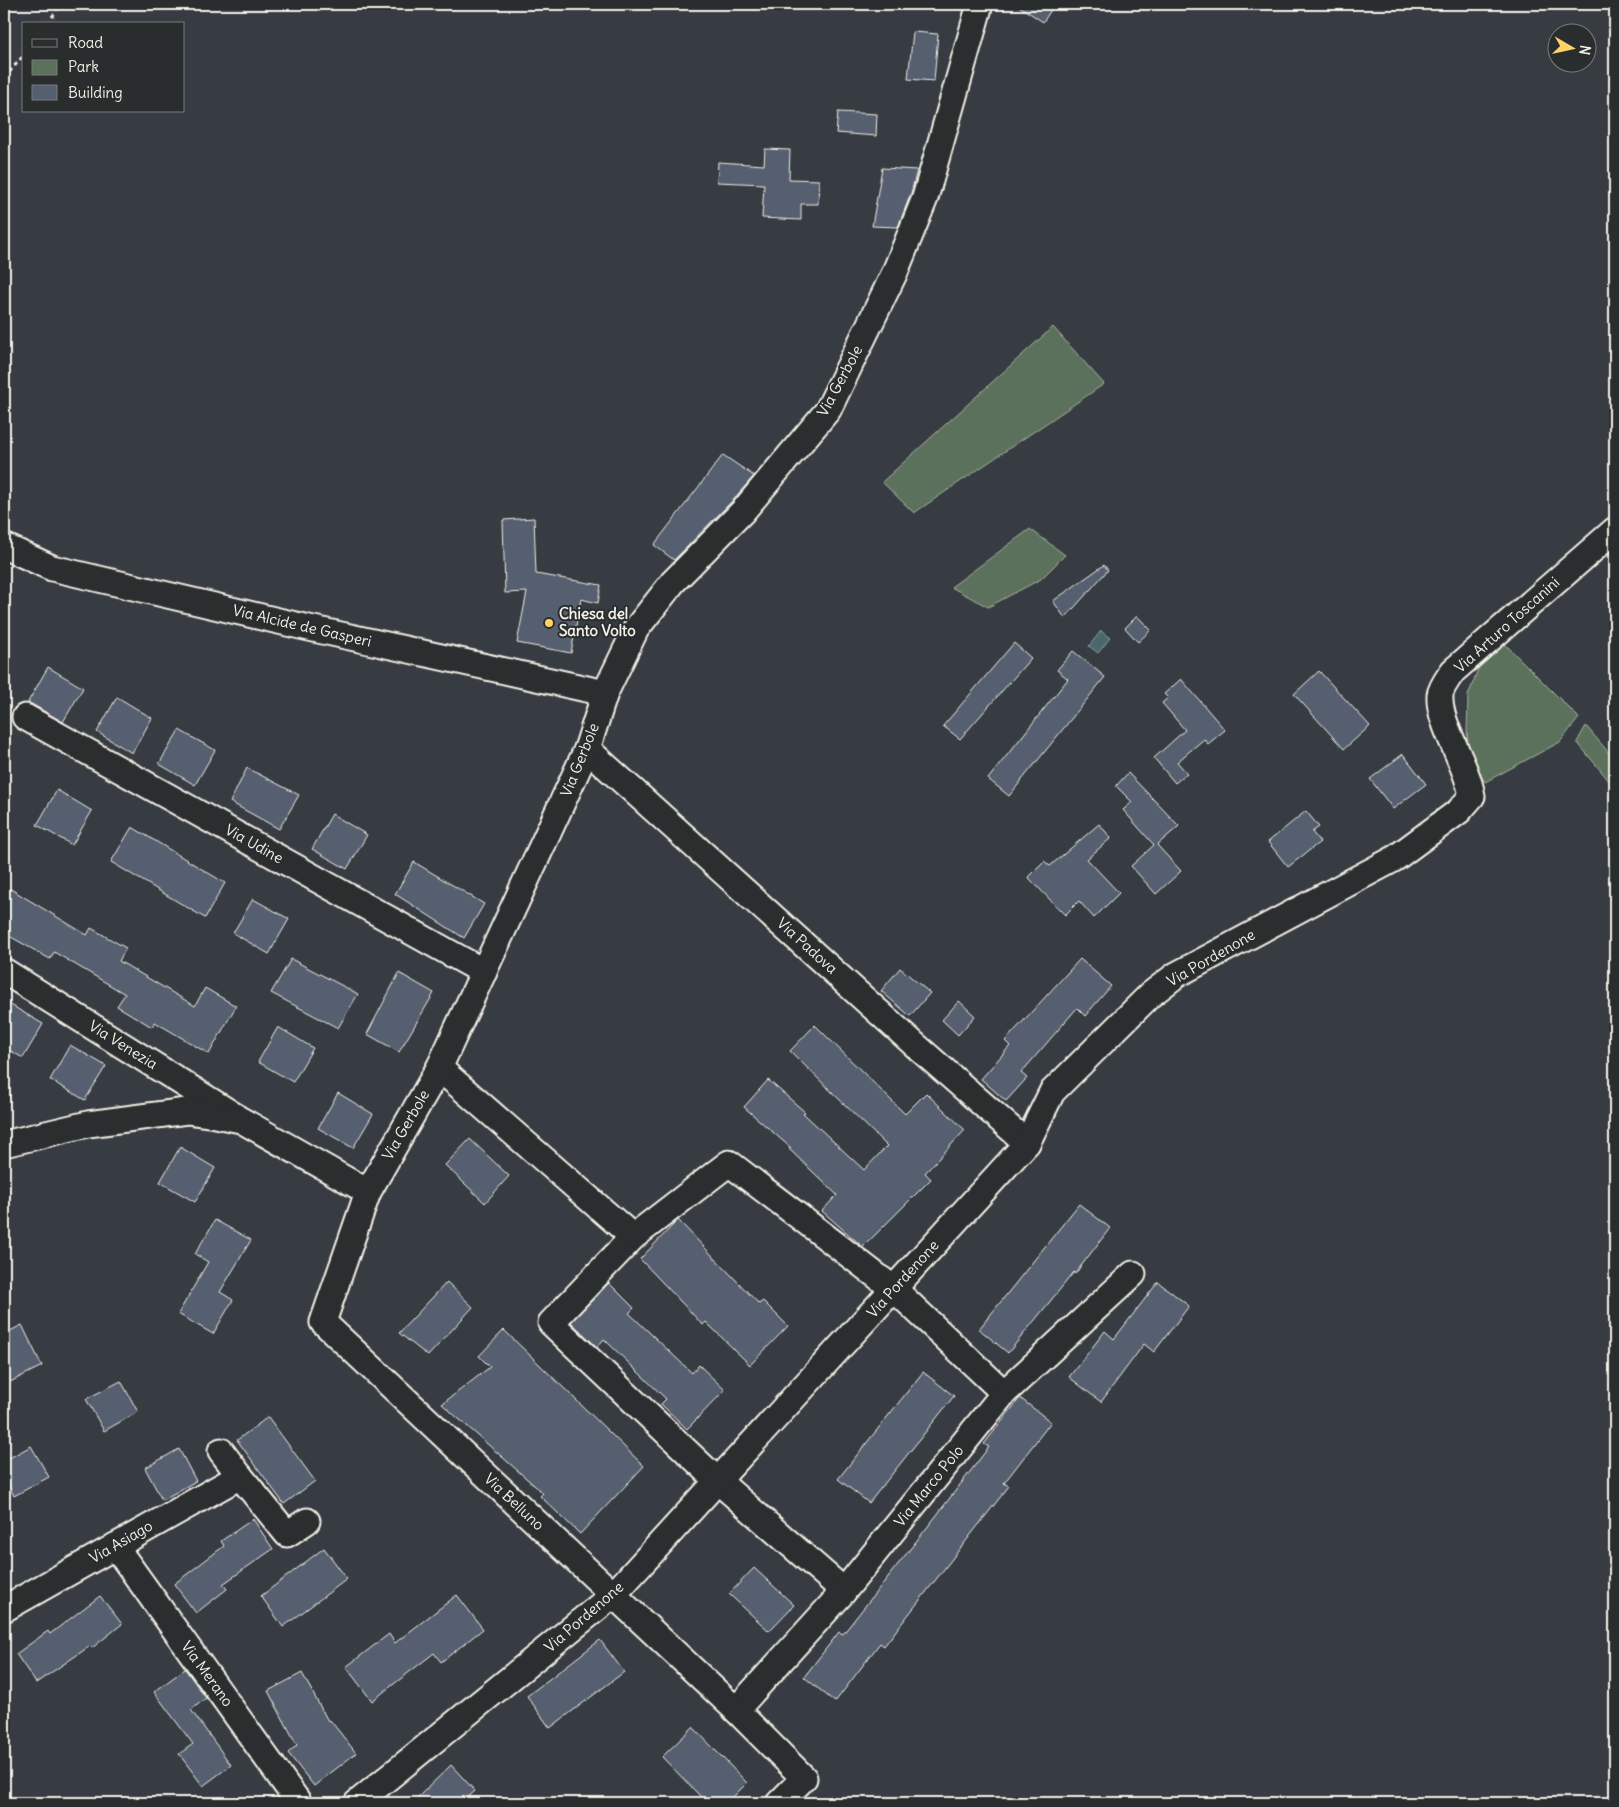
<svg xmlns="http://www.w3.org/2000/svg" width="1619" height="1807" viewBox="0 0 1619 1807" font-family="Delius,sans-serif">
	<style>
		.green { fill: #5b715c; stroke: #a8b1a2 }
		.water { fill: #4a676e; stroke: #8e9e9f }
		.building { fill: #545f6f; stroke: #f4f1e8 }
		.lines { fill: none; stroke-linecap: round; stroke-linejoin: round }
		.minor-casing { stroke: #f4f1e8; stroke-width: 29 }
		.path { stroke: #f4f1e8; stroke-width: 3; stroke-dasharray: 4 4; stroke-linecap: butt }
		.minor { stroke: #2a2d2e; stroke-width: 25 }
		.poi-dot { fill: #ffd166; stroke: #2a2d2e; stroke-width: 2 }
		.labels { text-anchor: middle; stroke-width: 4; stroke-linejoin: round; paint-order: stroke }
		.street-label { font-size: 15px; fill: #f4f1e8; stroke: #2a2d2e }
		.poi-label { font-size: 15px; font-weight: bold; fill: #f4f1e8; stroke: #2a2d2e; text-anchor: start }
	</style>
	<rect width="100%" height="100%" fill="#373c42"/>
	<filter id="ink" filterUnits="userSpaceOnUse"><feTurbulence type="fractalNoise" baseFrequency=".02" numOctaves="2"/><feDisplacementMap in="SourceGraphic" scale="10" xChannelSelector="R" yChannelSelector="G"/><feConvolveMatrix kernelMatrix="1 2 1 2 8 2 1 2 1" color-interpolation-filters="sRGB"/></filter>
	<g filter="url(#ink)">
		<g class="green">
			<path d="M1053 327 1104 384 914 513 882 482Z"/>
			<path d="M1030 529 1065 555 1041 579 988 607 951 587Z"/>
			<path d="M1505 644 1579 718 1560 742 1485 782 1469 756 1467 731 1468 696 1478 669Z"/>
			<path d="M1586 726 1615 760V788L1577 742Z"/>
		</g>
		<path class="water" d="M1101 631 1110 638 1098 653 1089 646Z"/>
		<g class="building">
			<path d="M1016 4H1055L1043 22Z"/>
			<path d="M913 32 938 34 934 81 908 79Z"/>
			<path d="M838 112 877 114 876 136 836 133Z"/>
			<path d="M765 149 790 150 789 179 819 180 818 204H801V220L762 218 764 184 717 182 718 162 764 165Z"/>
			<path d="M882 168 917 170 911 193 898 227 872 226Z"/>
			<path d="M723 455 754 476 732 501 674 560 654 545Z"/>
			<path d="M534 518 536 574 601 585 598 603 581 599 571 653 517 643 527 592 505 593 503 520Z"/>
			<path d="M1104 565 1108 570 1065 618 1053 601Z"/>
			<path d="M1137 616 1151 630 1138 642 1125 628Z"/>
			<path d="M1014 643 1031 658 960 739 943 726Z"/>
			<path d="M1073 651 1105 677 1009 796 988 779 1068 679 1057 670Z"/>
			<path d="M48 667 83 688 63 722 28 702Z"/>
			<path d="M1319 671 1370 726 1344 749 1294 694Z"/>
			<path d="M1181 679 1225 730 1208 744 1204 739 1177 762 1187 773 1175 783 1154 758 1185 730 1162 703 1168 698 1164 694Z"/>
			<path d="M117 697 152 718 132 753 97 732Z"/>
			<path d="M179 730 215 750 195 785 159 764Z"/>
			<path d="M1403 754 1426 784 1393 809 1370 779Z"/>
			<path d="M247 768 299 795 279 829 230 802Z"/>
			<path d="M1128 773 1179 826 1157 845 1181 871 1156 894 1131 866 1154 845 1123 810 1132 802 1116 786Z"/>
			<path d="M57 790 92 811 72 845 37 825Z"/>
			<path d="M1306 811 1319 827 1312 832 1320 842 1288 867 1268 842Z"/>
			<path d="M332 814 367 835 347 869 312 849Z"/>
			<path d="M1099 824 1111 838 1087 859 1119 893 1094 918 1079 901 1065 915 1028 877 1044 861 1050 866Z"/>
			<path d="M132 827 225 883 205 918 111 862Z"/>
			<path d="M414 862 484 904 464 938 395 894Z"/>
			<path d="M4 885 87 935 91 928 126 948 119 961 195 1006 205 988 236 1006 209 1054 155 1022 152 1027 117 1006 125 994 54 952 50 959 4 933Z"/>
			<path d="M253 899 289 919 269 954 233 933Z"/>
			<path d="M291 959 358 994 338 1028 271 993Z"/>
			<path d="M1080 959 1111 986 1085 1016 1077 1008 1021 1073 1027 1078 1006 1101 981 1079 1010 1046 1005 1041Z"/>
			<path d="M900 968 930 993 910 1016 881 991Z"/>
			<path d="M399 973 434 993 399 1052 367 1034Z"/>
			<path d="M4 1001 43 1024 23 1058 4 1047Z"/>
			<path d="M959 1001 975 1016 958 1035 942 1020Z"/>
			<path d="M815 1025 905 1114 926 1093 965 1130 925 1173 931 1179 863 1247 822 1211 837 1195 789 1149 791 1148 744 1107 768 1080 805 1112 803 1113 864 1170 887 1146 790 1051Z"/>
			<path d="M278 1027 313 1048 293 1082 258 1062Z"/>
			<path d="M70 1045 106 1066 85 1100 50 1080Z"/>
			<path d="M338 1093 373 1114 353 1148 318 1128Z"/>
			<path d="M470 1139 509 1176 485 1203 445 1165Z"/>
			<path d="M180 1147 215 1168 195 1202 160 1182Z"/>
			<path d="M1079 1204 1110 1228 1075 1274 1074 1272 1008 1353 979 1329Z"/>
			<path d="M215 1220 251 1240 220 1292 233 1300 213 1334 178 1314 208 1262 195 1254Z"/>
			<path d="M678 1220 759 1304 763 1301 788 1326 750 1365 706 1322 703 1325 640 1259Z"/>
			<path d="M447 1282 473 1307 428 1356 399 1333Z"/>
			<path d="M1158 1282 1189 1306 1154 1352 1144 1344 1101 1402 1069 1377 1105 1331 1114 1339Z"/>
			<path d="M609 1283 634 1308 629 1313 692 1373 699 1365 725 1390 687 1429 661 1404 666 1399 604 1339 597 1347 571 1322Z"/>
			<path d="M22 1325 42 1366 4 1385V1334Z"/>
			<path d="M504 1330 644 1466 580 1534 540 1496 543 1493 442 1404 490 1367 479 1356Z"/>
			<path d="M923 1372 954 1396 869 1503 838 1479Z"/>
			<path d="M121 1381 138 1412 104 1431 86 1399Z"/>
			<path d="M1020 1398 1051 1422 1004 1483 1009 1486 973 1532 884 1646 880 1643 835 1702 804 1677 839 1632 843 1634 933 1520 989 1447 984 1444Z"/>
			<path d="M268 1417 315 1481 284 1504 237 1440Z"/>
			<path d="M31 1446 49 1477 14 1496 4 1476V1461Z"/>
			<path d="M179 1449 196 1481 162 1500 145 1468Z"/>
			<path d="M253 1519 273 1549 223 1584 227 1589 196 1613 174 1584 224 1546 221 1541Z"/>
			<path d="M324 1548 347 1579 283 1627 261 1596Z"/>
			<path d="M754 1568 794 1605 769 1631 729 1594Z"/>
			<path d="M457 1595 483 1629 441 1662 434 1653 372 1701 346 1667 389 1634 395 1643Z"/>
			<path d="M100 1596 122 1624 92 1648 90 1646 36 1683 16 1654 48 1631 50 1634Z"/>
			<path d="M600 1640 624 1672 550 1728 527 1696Z"/>
			<path d="M185 1669 206 1698 191 1710 231 1765 203 1786 179 1754 193 1744 154 1692Z"/>
			<path d="M302 1673 328 1721 330 1720 356 1753 314 1786 288 1753 297 1745 268 1691Z"/>
			<path d="M693 1727 747 1783 727 1803H707L662 1757Z"/>
			<path d="M451 1765 475 1791 462 1803H412Z"/>
		</g>
		<g class="lines">
			<defs>
				<g id="minor">
					<path d="M4 546 52 568 300 626 605 693"/>
					<path d="M25 717 484 972"/>
					<path d="M587 749 914 1044 1027 1143"/>
					<path d="M4 971 235 1116"/>
					<path d="M439 1068 633 1237 551 1323 718 1481 844 1591"/>
					<path d="M4 1144 88 1124 187 1111 215 1115 241 1120 368 1192"/>
					<path d="M633 1237 729 1163 894 1289 1004 1393"/>
					<path d="M240 1476 287 1534 307 1521"/>
					<path d="M115 1546 299 1803"/>
					<path d="M4 1609 240 1476 221 1451"/>
					<path d="M736 1710 844 1591 1004 1393 1133 1274"/>
					<path d="M357 1803 613 1595 1027 1143 1052 1092 1150 995 1176 975 1394 859 1459 811 1472 796C1467 763 1438 724 1440 695 1441 687 1449 677 1453 671L1615 530"/>
					<path d="M779 1803 804 1778 736 1710 323 1322 368 1192 439 1068 587 749 605 693 636 629 673 582 743 511 828 410 895 272 925 198 980 4"/>
				</g>
			</defs>
			<use href="#minor" class="minor-casing"/>
			<g class="path">
				<path d="M48 24 60 4"/>
				<path d="M4 78 24 55"/>
			</g>
			<use href="#minor" class="minor"/>
		</g>
	</g>
	<circle class="poi-dot" cx="549" cy="623" r="5"/>
	<g class="labels">
		<g class="street-label">
			<text transform="translate(840 381) rotate(-62)" y="5">Via Gerbole</text>
			<text transform="translate(1507 625) rotate(-42)" y="5">Via Arturo Toscanini</text>
			<text transform="translate(302 626) rotate(13)" y="5">Via Alcide de Gasperi</text>
			<text transform="translate(580 760) rotate(-68)" y="5">Via Gerbole</text>
			<text transform="translate(254 844) rotate(29)" y="5">Via Udine</text>
			<text transform="translate(807 946) rotate(42)" y="5">Via Padova</text>
			<text transform="translate(1211 958) rotate(-30)" y="5">Via Pordenone</text>
			<text transform="translate(123 1045) rotate(32)" y="5">Via Venezia</text>
			<text transform="translate(406 1125) rotate(-60)" y="5">Via Gerbole</text>
			<text transform="translate(903 1279) rotate(-48)" y="5">Via Pordenone</text>
			<text transform="translate(929 1486) rotate(-51)" y="5">Via Marco Polo</text>
			<text transform="translate(514 1502) rotate(43)" y="5">Via Belluno</text>
			<text transform="translate(121 1542) rotate(-30)" y="5">Via Asiago</text>
			<text transform="translate(584 1617) rotate(-41)" y="5">Via Pordenone</text>
			<text transform="translate(207 1674) rotate(54)" y="5">Via Merano</text>
		</g>
		<g class="poi-label">
			<text x="559" y="619">Chiesa del<tspan x="559" dy="17">Santo Volto</tspan></text>
		</g>
	</g>
	<rect width="1619" height="1807" fill="none" stroke="#2a2d2e" stroke-width="20"/>
	<rect x="10" y="10" width="1599" height="1787" fill="none" stroke="#f4f1e8" stroke-width="2" filter="url(#ink)"/>
	<rect x="22" y="22" width="162" height="90" fill="#2a2d2e" stroke="#7b7b78"/>
	<rect x="32" y="39" width="25" height="8" fill="#2a2d2e" stroke="#7b7b78"/>
	<text x="68" y="48" font-size="15" fill="#f4f1e8">Road</text>
	<rect x="32" y="60" width="25" height="15" fill="#5b715c" stroke="#7b7b78"/>
	<text x="68" y="72" font-size="15" fill="#f4f1e8">Park</text>
	<rect x="32" y="85" width="25" height="15" fill="#545f6f" stroke="#7b7b78"/>
	<text x="68" y="98" font-size="15" fill="#f4f1e8">Building</text>
	<g transform="translate(1572 48) rotate(99)"><circle r="24" fill="#2a2d2e" stroke="#7b7b78"/>
	<path d="M0-4L9 19L0 12L-9 19Z" fill="#ffd166"/>
	<text y="-8" font-size="14" font-weight="bold" text-anchor="middle" fill="#f4f1e8">N</text>
	</g>
</svg>
